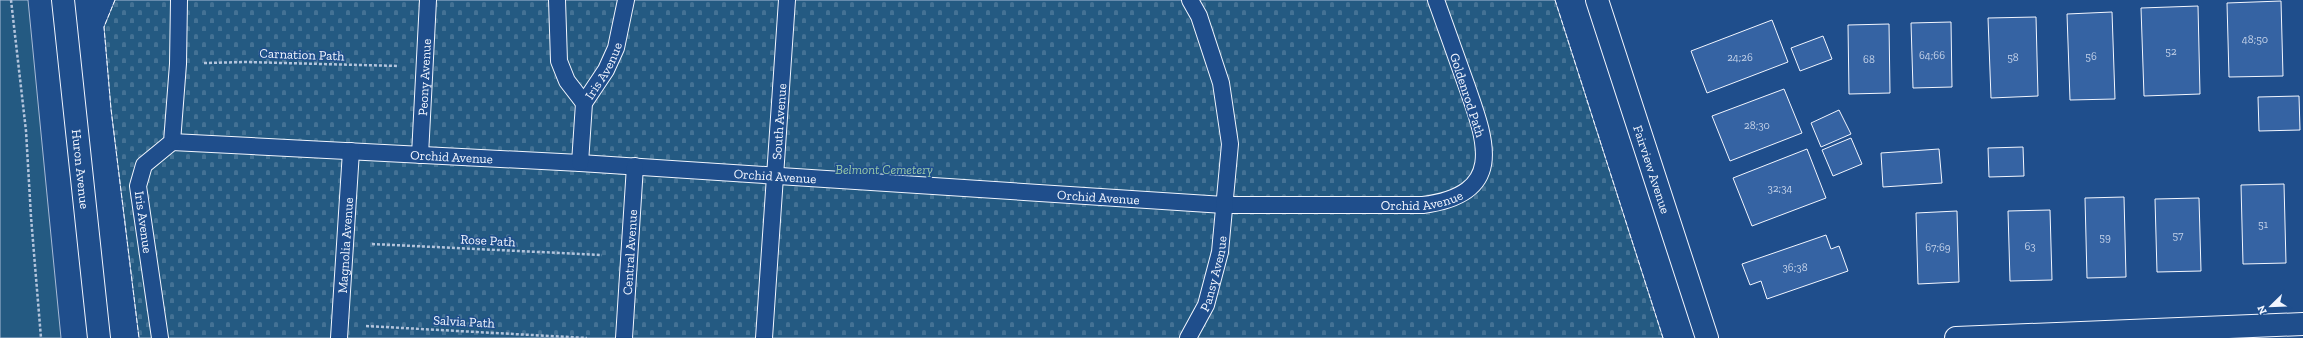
<svg xmlns="http://www.w3.org/2000/svg" width="2303" height="338" viewBox="0 0 2303 338" font-family="'Zilla Slab',serif">
	<style>
		.green { fill: #245a82; stroke: #a8bbd7 }
		.cemetery { fill: url(#cemetery-stones); stroke: #a8bbd7 }
		.building { fill: #3563a3; stroke: #f2f6ff }
		.lines { fill: none; stroke-linecap: round; stroke-linejoin: round }
		.lane-casing { stroke: #f2f6ff; stroke-width: 18 }
		.street-casing { stroke: #f2f6ff; stroke-width: 24 }
		.secondary-casing { stroke: #f2f6ff; stroke-width: 24 }
		.path { stroke: #b3c4dc; stroke-width: 2.5; stroke-dasharray: 3 2; stroke-linecap: butt }
		.lane { stroke: #1f4e8c; stroke-width: 16 }
		.street { stroke: #1f4e8c; stroke-width: 22 }
		.secondary { stroke: #1f4e8c; stroke-width: 22 }
		.fence { stroke: #f2f6ff; stroke-width: 1; stroke-dasharray: 5 2; stroke-linecap: butt }
		.labels { text-anchor: middle; stroke-width: 3; stroke-linejoin: round; paint-order: stroke }
		.number-label { font-size: 11px; fill: #c3d1e8 }
		.street-label { font-size: 13px; fill: #f2f6ff; stroke: #1f4e8c }
		.park-label { font-size: 13px; font-style: italic; fill: #97c8a6; stroke: #1f4e8c }
	</style>
	<defs>
		<pattern id="cemetery-stones" width="16" height="16" patternUnits="userSpaceOnUse"><rect width="16" height="16" fill="#245a82"/><path d="M2 7V4a2 2 0 0 1 4 0v3zM10 15v-3a2 2 0 0 1 4 0v3z" fill="#447295"/></pattern>
	</defs>
	<rect width="100%" height="100%" fill="#1f4e8c"/>
	<path class="green" d="M0 0H28L61 338H0Z"/>
	<path class="cemetery" d="M115 0H1555L1663 338H139L111 109 104 27Z"/>
	<g class="building">
		<path d="M2281 1 2283 76 2229 77 2227 3Z"/>
		<path d="M2198 6 2200 94 2144 96 2141 8Z"/>
		<path d="M2112 12 2115 99 2070 100 2067 14Z"/>
		<path d="M2036 17 2038 96 1991 98 1988 18Z"/>
		<path d="M1772 20 1788 62 1707 93 1691 51Z"/>
		<path d="M1951 22 1952 87 1913 88 1911 23Z"/>
		<path d="M1889 24 1890 93 1849 94 1848 25Z"/>
		<path d="M1823 36 1832 59 1800 71 1791 48Z"/>
		<path d="M1784 89 1802 133 1730 161 1712 116Z"/>
		<path d="M2299 96 2300 130 2259 131 2258 97Z"/>
		<path d="M1839 110 1851 134 1821 147 1811 123Z"/>
		<path d="M1851 138 1862 164 1833 176 1822 150Z"/>
		<path d="M2023 147 2024 176 1989 177 1988 148Z"/>
		<path d="M1807 149 1826 198 1752 226 1733 178Z"/>
		<path d="M1939 149 1942 183 1883 187 1881 153Z"/>
		<path d="M2284 184 2286 263 2243 264 2241 185Z"/>
		<path d="M2124 197 2126 277 2087 278 2085 198Z"/>
		<path d="M2199 198 2201 271 2157 272 2155 199Z"/>
		<path d="M2050 210 2052 280 2010 281 2008 211Z"/>
		<path d="M1957 211 1959 282 1918 284 1916 213Z"/>
		<path d="M1826 235 1831 249 1839 246 1848 271 1767 299 1761 281 1750 285 1742 264Z"/>
	</g>
	<g class="lines">
		<defs>
			<g id="lane">
				<path d="M557 0 559 61 567 81 584 103"/>
				<path id="s1" d="M172 142 580 163 1224 205H1423C1507 194 1486 141 1466 84 1456 56 1446 28 1436 0"/>
				<path id="s2" d="M420 155 428 0"/>
				<path id="s3" d="M580 163 584 103 606 70 616 48 626 0"/>
				<path d="M160 338 138 186 144 165 172 142 178 64 179 0"/>
				<path id="s4" d="M339 338 351 151"/>
				<path id="s5" d="M624 338 635 166"/>
				<path id="s6" d="M764 338 787 0"/>
				<path id="s7" d="M1188 338 1206 305 1220 252 1230 144 1221 83 1199 16 1190 0"/>
			</g>
			<g id="street">
				<path id="s8" d="M1597 0 1707 338"/>
				<path d="M1956 338 2303 324"/>
			</g>
			<g id="secondary">
				<path id="s9" d="M63 0 99 338"/>
			</g>
		</defs>
		<use href="#lane" class="lane-casing"/>
		<use href="#street" class="street-casing"/>
		<use href="#secondary" class="secondary-casing"/>
		<g class="path">
			<path d="M11 0 26 131 31 217 41 338"/>
			<path d="M204 63 245 62 399 66"/>
			<path d="M372 244 602 255"/>
			<path d="M366 326 587 338"/>
		</g>
		<use href="#lane" class="lane"/>
		<use href="#street" class="street"/>
		<use href="#secondary" class="secondary"/>
		<g class="fence">
			<path d="M115 0 104 27 111 109 139 338"/>
			<path d="M1555 0 1663 338"/>
		</g>
	</g>
	<g class="labels">
		<g class="number-label">
			<text x="2255" y="43">48;50</text>
			<text x="2171" y="55">52</text>
			<text x="1932" y="59">64;66</text>
			<text x="2091" y="60">56</text>
			<text x="1740" y="61">24;26</text>
			<text x="2013" y="61">58</text>
			<text x="1869" y="63">68</text>
			<text x="1757" y="129">28;30</text>
			<text x="1780" y="192">32;34</text>
			<text x="2263" y="228">51</text>
			<text x="2178" y="239">57</text>
			<text x="2105" y="241">59</text>
			<text x="2030" y="250">63</text>
			<text x="1938" y="251">67;69</text>
			<text x="1795" y="271">36;38</text>
		</g>
		<g class="street-label">
			<text transform="translate(302 54) rotate(2)" y="5">Carnation Path</text>
			<text dy="5" stroke="none"><textPath href="#s3" startOffset="98">Iris Avenue</textPath></text>
			<text dy="5" stroke="none"><textPath href="#s2" startOffset="78">Peony Avenue</textPath></text>
			<text transform="translate(1468 95) rotate(72)" y="5">Goldenrod Path</text>
			<text dy="5" stroke="none"><textPath href="#s6" startOffset="217">South Avenue</textPath></text>
			<text dy="5" stroke="none"><textPath href="#s1" startOffset="280">Orchid Avenue</textPath></text>
			<text dy="5" stroke="none"><textPath href="#s9" startOffset="170">Huron Avenue</textPath></text>
			<text dy="5" stroke="none"><textPath href="#s8" startOffset="178">Fairview Avenue</textPath></text>
			<text dy="5" stroke="none"><textPath href="#s1" startOffset="604">Orchid Avenue</textPath></text>
			<text dy="5" stroke="none"><textPath href="#s1" startOffset="928">Orchid Avenue</textPath></text>
			<text dy="5" stroke="none"><textPath href="#s1" startOffset="1252">Orchid Avenue</textPath></text>
			<text transform="translate(144 222) rotate(82)" y="5">Iris Avenue</text>
			<text transform="translate(488 240) rotate(3)" y="5">Rose Path</text>
			<text dy="5" stroke="none"><textPath href="#s4" startOffset="93">Magnolia Avenue</textPath></text>
			<text dy="5" stroke="none"><textPath href="#s5" startOffset="86">Central Avenue</textPath></text>
			<text dy="5" stroke="none"><textPath href="#s7" startOffset="70">Pansy Avenue</textPath></text>
			<text transform="translate(464 321) rotate(3)" y="5">Salvia Path</text>
		</g>
		<g class="park-label">
			<text x="884" y="174">Belmont Cemetery</text>
		</g>
	</g>
	<g transform="translate(2271 306) rotate(247)" stroke="#1f4e8c" stroke-width="3" paint-order="stroke">
	<path d="M0-3L7 15L0 10L-7 15Z" fill="#f2f6ff"/>
	<text y="-6" font-size="11" font-weight="bold" text-anchor="middle" fill="#f2f6ff">N</text>
	</g>
</svg>
